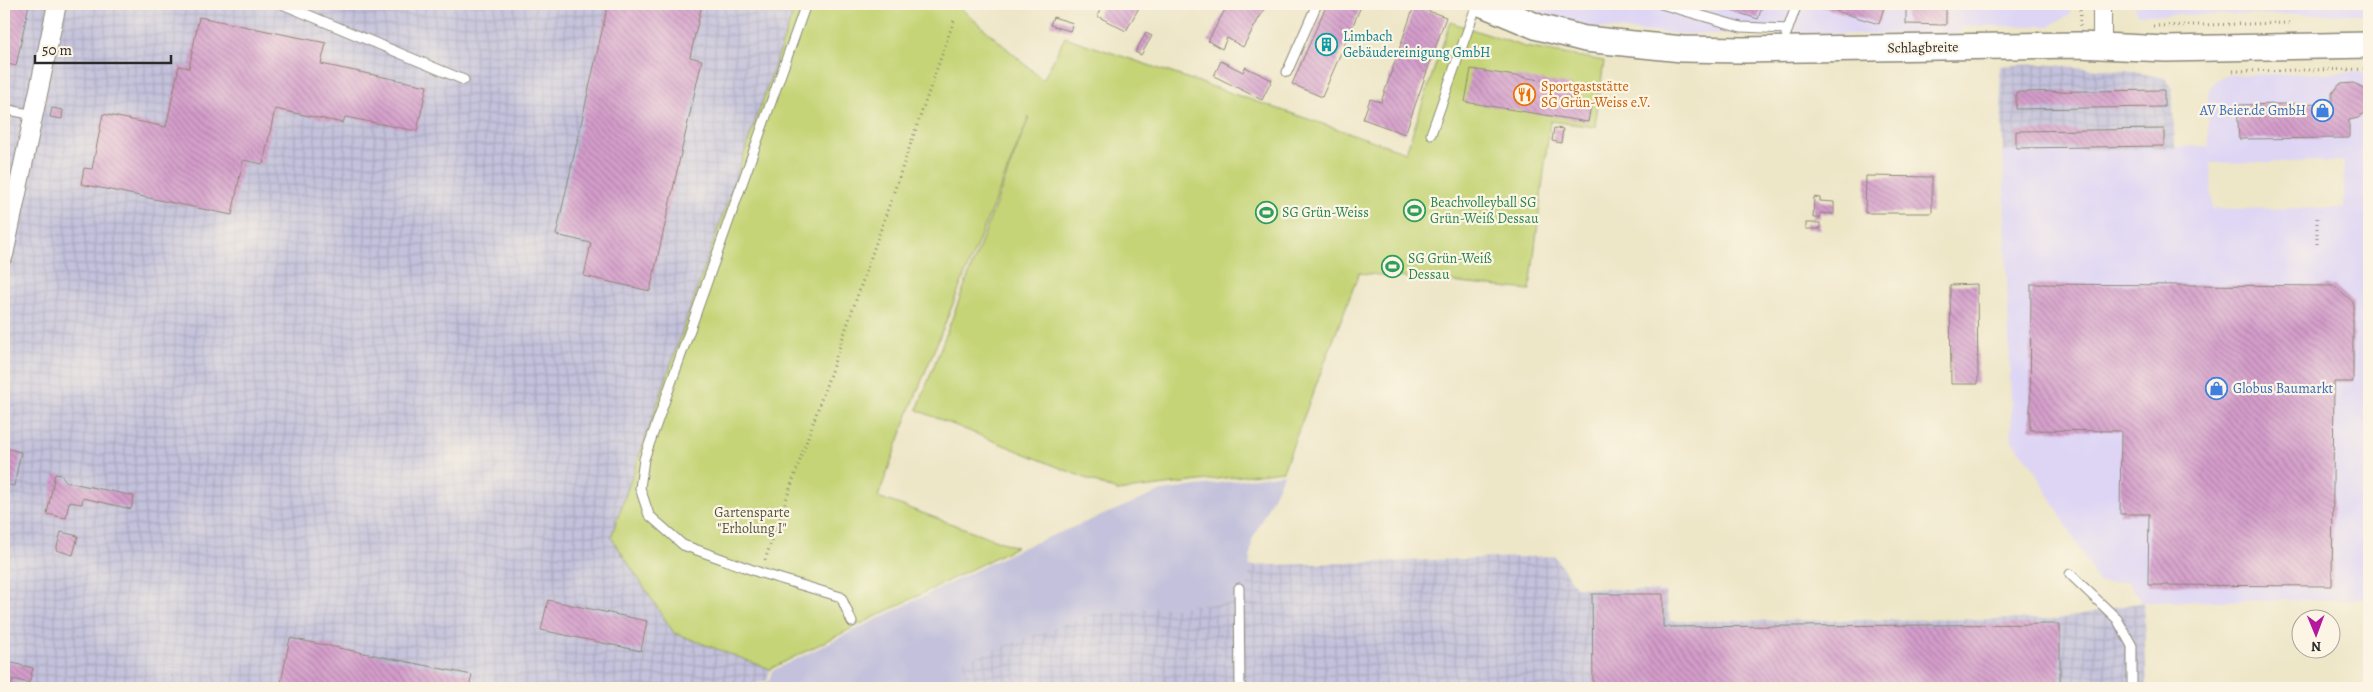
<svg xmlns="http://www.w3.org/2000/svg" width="2373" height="692" viewBox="0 0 2373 692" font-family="Alegreya,serif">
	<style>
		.built { fill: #ded5f5; fill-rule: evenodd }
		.industrial { fill: url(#industrial-grid) }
		.railway { fill: #c3c1db }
		.garden { fill: #c5d476; stroke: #788050 }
		.building { fill: url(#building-back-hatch) }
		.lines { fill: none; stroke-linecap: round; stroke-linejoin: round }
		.lane-casing { stroke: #8c8879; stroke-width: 11 }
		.street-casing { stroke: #8c8879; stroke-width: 20 }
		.secondary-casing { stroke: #8c8879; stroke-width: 28 }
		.path { stroke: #8c8879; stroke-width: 3; stroke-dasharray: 1 4; stroke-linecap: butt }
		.lane { stroke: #fff; stroke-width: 9 }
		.street { stroke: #fff; stroke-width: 18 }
		.secondary { stroke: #fff; stroke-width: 25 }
		.labels { text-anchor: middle; stroke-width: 4.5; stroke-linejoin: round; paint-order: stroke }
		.culture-label { font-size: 14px; fill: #0d838f; stroke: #fcf5e5; text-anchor: start }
		.street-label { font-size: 14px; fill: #2b2b2b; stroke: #fcf5e5 }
		.food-label { font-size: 14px; fill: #c56008; stroke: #fcf5e5; text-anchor: start }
		.shop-label { font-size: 14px; fill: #366cbe; stroke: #fcf5e5; text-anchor: end }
		.leisure-label { font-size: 14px; fill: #27864d; stroke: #fcf5e5; text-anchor: start }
		.park-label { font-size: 14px; fill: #52553e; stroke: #fcf5e5 }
	</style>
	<defs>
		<pattern id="industrial-grid" width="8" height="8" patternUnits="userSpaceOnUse" patternTransform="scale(1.25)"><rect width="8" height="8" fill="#c3c1db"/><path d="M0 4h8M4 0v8" fill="none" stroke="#a8a6bc"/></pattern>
		<pattern id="building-back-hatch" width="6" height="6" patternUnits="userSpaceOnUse" patternTransform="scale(1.25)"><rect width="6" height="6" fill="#d49dcb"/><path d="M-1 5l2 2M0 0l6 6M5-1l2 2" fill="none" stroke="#ac80a5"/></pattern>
	</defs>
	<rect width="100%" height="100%" fill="#fcf5e5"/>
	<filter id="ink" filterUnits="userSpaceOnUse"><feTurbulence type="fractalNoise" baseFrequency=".02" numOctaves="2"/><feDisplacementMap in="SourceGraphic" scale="10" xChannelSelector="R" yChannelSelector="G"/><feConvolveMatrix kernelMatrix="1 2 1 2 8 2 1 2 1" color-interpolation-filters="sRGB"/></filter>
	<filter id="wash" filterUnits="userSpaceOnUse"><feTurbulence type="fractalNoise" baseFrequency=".0096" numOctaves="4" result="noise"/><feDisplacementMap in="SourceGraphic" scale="20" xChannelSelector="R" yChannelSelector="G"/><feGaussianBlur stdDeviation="1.12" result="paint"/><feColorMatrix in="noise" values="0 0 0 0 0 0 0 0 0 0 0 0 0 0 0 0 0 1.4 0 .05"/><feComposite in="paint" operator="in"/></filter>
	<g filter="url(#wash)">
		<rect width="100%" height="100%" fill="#ede6c7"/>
		<g class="built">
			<path d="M1520 4H2070V15L2049 26H1964L1957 34H1677L1588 27 1540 13Z"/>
			<path d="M2134 4H2369V14L2138 15Z"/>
			<path d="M2369 72V599L2143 602 2128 582 2099 583 2030 462 2012 441 2003 151 2209 146 2208 92 2214 81 2229 75ZM2344 161V208L2212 209 2210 163Z"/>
		</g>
		<g class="industrial">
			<path d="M4 4H796L611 537 674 633 770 669 768 680 745 688H4Z"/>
			<path d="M2039 64 2135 72 2165 78 2172 89 2175 148 2003 151 2000 66Z"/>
			<path d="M1555 556 1575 587 1665 592 1670 621 2058 619 2143 602 2147 688H966L964 660 1093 613 1246 601 1249 566Z"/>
		</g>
		<path class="railway" d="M1284 474 1252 540 1246 601 1093 613 964 660 966 688H750L769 681 772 671 1017 550 1162 491Z"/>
		<path class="garden" d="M796 4H956L1043 80 1065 37 1406 152 1450 22 1525 47 1604 61 1595 127 1550 121 1530 290 1359 273 1283 471 1117 491 917 410 1029 117 909 412 878 497 1016 547 770 669 674 633 611 537Z"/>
		<g id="blocks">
			<g class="building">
				<path d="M4 4H29L16 66 4 63Z"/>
				<path d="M608 4H702L690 57 702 60 650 291 584 276 591 243 556 235Z"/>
				<path d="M1103 4H1141L1126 31 1097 16Z"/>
				<path d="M1228 4H1267L1243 47 1227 38 1222 49 1208 41Z"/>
				<path d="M1327 4H1362L1322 97 1292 84Z"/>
				<path d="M1710 4H1763L1758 19Z"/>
				<path d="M1813 4H1885L1879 24Z"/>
				<path d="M1906 4H1926V8H1946V25L1906 24Z"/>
				<path d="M1414 6 1446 17 1405 134 1363 119 1370 99 1381 102Z"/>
				<path d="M199 17 326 43 321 64 427 86 417 131 345 117 343 123 275 109 263 164 243 160 232 215 81 184 84 168 92 169 103 114 166 127 179 66 189 68Z"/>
				<path d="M1053 17 1073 23 1070 31 1050 25Z"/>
				<path d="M1146 33 1152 36 1141 55 1135 52Z"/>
				<path d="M1221 61 1243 72 1245 67 1272 80 1262 100 1214 76Z"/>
				<path d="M1471 69 1572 85 1569 102 1591 105 1588 122 1465 102Z"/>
				<path d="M2354 83 2365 89 2369 100 2367 111 2358 118 2349 120V138L2239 139 2237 105 2332 103V93L2340 84Z"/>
				<path d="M2164 90V107L2016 109V92Z"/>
				<path d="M52 108 63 110 62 119 50 117Z"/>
				<path d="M1554 128 1563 129 1561 143 1552 141Z"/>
				<path d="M2164 129V146L2016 148V131Z"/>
				<path d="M1866 176 1932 177V213H1865Z"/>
				<path d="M1814 197 1820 198V201L1834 202V214L1820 213V218H1813Z"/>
				<rect x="1806" y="223" width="14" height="6"/>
				<path d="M1977 284 1978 384H1951L1950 285Z"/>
				<path d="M2031 284 2335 286 2353 302V382H2334L2332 586 2148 585 2149 514H2120L2121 431 2030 430Z"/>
				<path d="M4 448 21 452 14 486 4 484Z"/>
				<path d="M55 474 61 475 67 482 134 496 131 509 83 498 82 504 69 502 66 518 47 514Z"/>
				<path d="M61 532 78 536 73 555 56 550Z"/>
				<path d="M1592 594H1663V627L2060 624V688H1593Z"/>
				<path d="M548 600 647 621 641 651 541 630Z"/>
				<path d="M290 638 472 675 469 688H305L281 683Z"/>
				<path d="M4 661 33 668 29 683 13 679 11 688H4Z"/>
			</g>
		</g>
	</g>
	<g filter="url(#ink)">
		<use href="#blocks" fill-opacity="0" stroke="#8c8879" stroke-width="1"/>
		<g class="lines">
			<defs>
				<g id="lane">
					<path d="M282 4 464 80"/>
					<path d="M806 4 644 459 640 488 649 515 683 545 761 573 841 597 852 622"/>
					<path d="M1661 4 1741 27 1788 29"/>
					<path d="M1786 34 1797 4"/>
					<path d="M1287 72 1317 4"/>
					<path d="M4 109 34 115"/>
					<path d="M1431 134 1477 4"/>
					<path d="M2070 574 2117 619 2132 646V688"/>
					<path d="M1239 588 1240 688"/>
				</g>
				<g id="street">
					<path d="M2102 46V4"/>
					<path d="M4 255 57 4"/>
				</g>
				<path id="secondary" d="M1483 4 1538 27 1585 39 1682 49 1742 50 2079 45 2166 49 2369 45"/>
			</defs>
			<use href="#lane" class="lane-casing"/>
			<use href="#street" class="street-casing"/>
			<use href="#secondary" class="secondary-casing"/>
			<g class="path">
				<path d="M2080 26V4"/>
				<path d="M2153 26 2289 23"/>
				<path d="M2233 71 2369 69"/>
				<path d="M2317 218V246"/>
				<path d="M765 560 954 20"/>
				<path d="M2338 688V685"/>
			</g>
			<use href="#lane" class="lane"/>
			<use href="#street" class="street"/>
			<use href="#secondary" class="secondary"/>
		</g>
	</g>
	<defs>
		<symbol id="building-ring" viewBox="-11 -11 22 22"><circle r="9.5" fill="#fcf5e5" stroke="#0f9aa8" stroke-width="1.5"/><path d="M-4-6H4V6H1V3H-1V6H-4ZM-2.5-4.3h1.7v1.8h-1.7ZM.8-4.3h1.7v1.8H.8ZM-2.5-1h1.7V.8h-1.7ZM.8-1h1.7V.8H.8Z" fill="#0f9aa8"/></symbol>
		<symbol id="restaurant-ring" viewBox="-11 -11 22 22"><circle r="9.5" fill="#fcf5e5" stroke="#e8710a" stroke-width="1.5"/><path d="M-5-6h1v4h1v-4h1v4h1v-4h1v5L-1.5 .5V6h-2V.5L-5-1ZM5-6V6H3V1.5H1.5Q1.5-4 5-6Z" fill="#e8710a"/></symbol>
		<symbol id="shop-ring" viewBox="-11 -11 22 22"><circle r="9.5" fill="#fcf5e5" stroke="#3f7fe0" stroke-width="1.5"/><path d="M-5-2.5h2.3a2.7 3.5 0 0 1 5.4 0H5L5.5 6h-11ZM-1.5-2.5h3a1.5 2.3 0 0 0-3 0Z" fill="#3f7fe0"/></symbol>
		<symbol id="stadium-ring" viewBox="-11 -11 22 22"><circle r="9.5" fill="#fcf5e5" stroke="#2e9e5b" stroke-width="1.5"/><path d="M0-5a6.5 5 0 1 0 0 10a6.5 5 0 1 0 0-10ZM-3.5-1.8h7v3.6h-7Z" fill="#2e9e5b"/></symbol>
	</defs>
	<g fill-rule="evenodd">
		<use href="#building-ring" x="1314" y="32" width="25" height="25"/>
		<use href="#restaurant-ring" x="1512" y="82" width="25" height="25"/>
		<use href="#shop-ring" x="2310" y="98" width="25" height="25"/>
		<use href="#stadium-ring" x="1402" y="198" width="25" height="25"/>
		<use href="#stadium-ring" x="1254" y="200" width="25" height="25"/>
		<use href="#stadium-ring" x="1380" y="254" width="25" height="25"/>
		<use href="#shop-ring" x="2204" y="376" width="25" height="25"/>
	</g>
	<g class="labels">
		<g class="culture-label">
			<text x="1343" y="41">Limbach<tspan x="1343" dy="16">Gebäudereinigung GmbH</tspan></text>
		</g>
		<g class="street-label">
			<text transform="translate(1923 47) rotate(-1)" y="5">Schlagbreite</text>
		</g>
		<g class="food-label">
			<text x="1541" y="91">Sportgaststätte<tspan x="1541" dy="16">SG Grün-Weiss e.V.</tspan></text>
		</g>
		<g class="shop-label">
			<text x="2306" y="115">AV Beier.de GmbH</text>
			<text x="2233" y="393" text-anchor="start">Globus Baumarkt</text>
		</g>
		<g class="leisure-label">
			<text x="1430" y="207">Beachvolleyball SG<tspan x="1430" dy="16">Grün-Weiß Dessau</tspan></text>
			<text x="1282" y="217">SG Grün-Weiss</text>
			<text x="1408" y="263">SG Grün-Weiß<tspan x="1408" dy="16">Dessau</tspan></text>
		</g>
		<g class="park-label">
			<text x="752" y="517">Gartensparte<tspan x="752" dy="16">"Erholung I"</tspan></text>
		</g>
	</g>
	<rect width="2373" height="692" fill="none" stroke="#fcf5e5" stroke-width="20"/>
	<g transform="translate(2316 634) rotate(179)"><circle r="24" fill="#fcf5e5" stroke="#a8a49b"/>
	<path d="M0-4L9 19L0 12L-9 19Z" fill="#b5179e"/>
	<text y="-8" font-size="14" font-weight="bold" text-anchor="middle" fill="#2b2b2b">N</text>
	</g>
	<path d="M35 55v8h136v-8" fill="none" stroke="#2b2b2b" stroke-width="2.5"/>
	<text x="42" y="55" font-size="15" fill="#2b2b2b" stroke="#fcf5e5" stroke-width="4" paint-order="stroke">50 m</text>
</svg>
